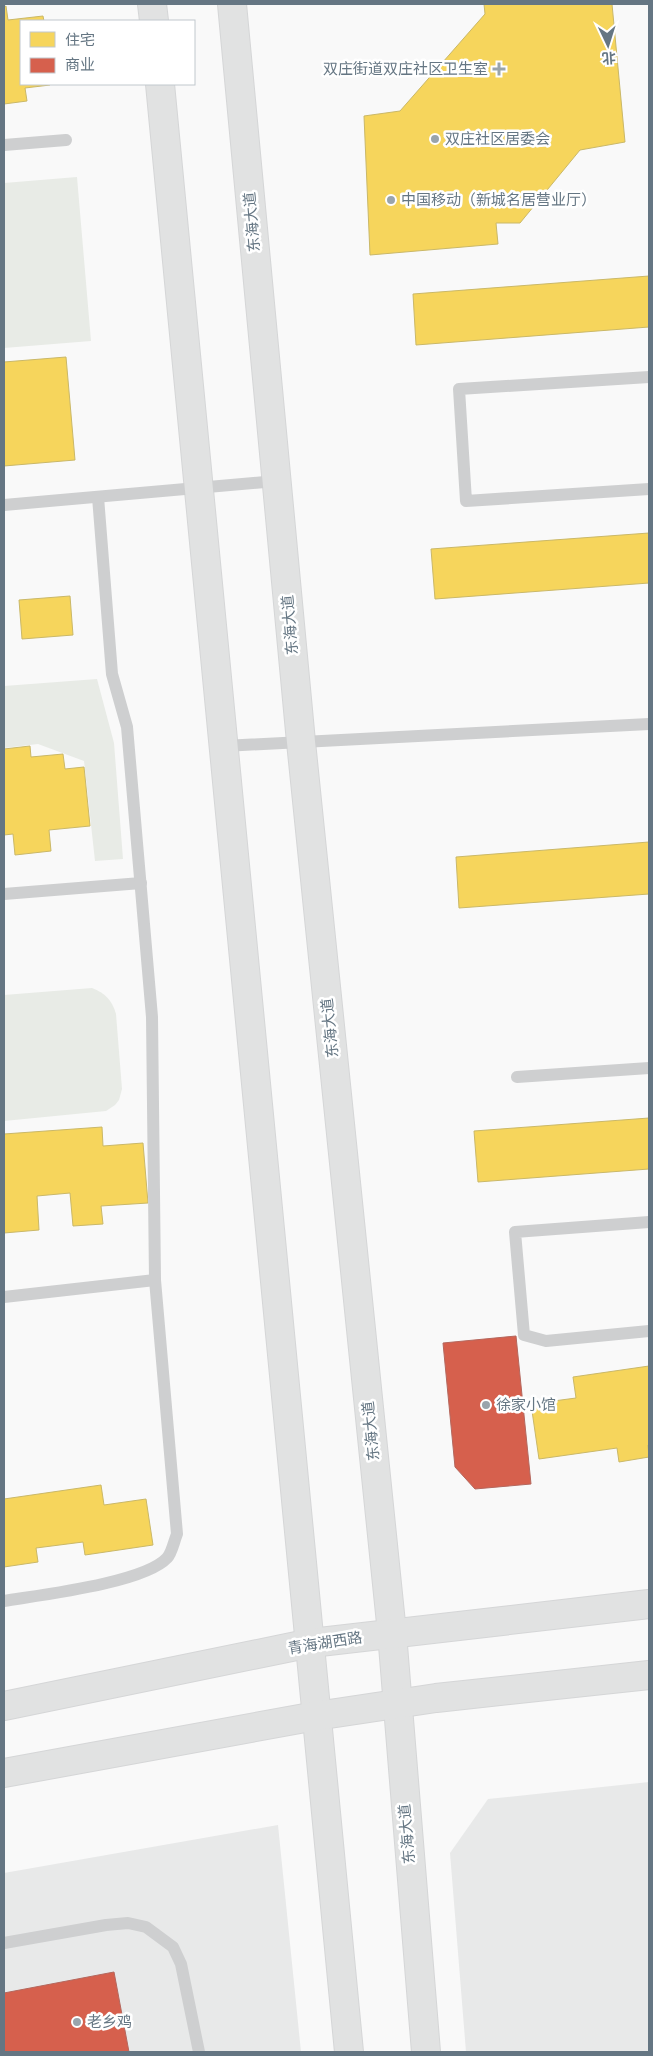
<svg xmlns="http://www.w3.org/2000/svg" width="653" height="2056" viewBox="0 0 653 2056" font-family="'Noto Sans','Noto Sans SC',sans-serif">
	<style>
		.built { fill: #e8e9e9 }
		.green { fill: #e8ebe6 }
		.homes { fill: #f6d55c; stroke: #cab868 }
		.shops { fill: #d6604d; stroke: #b4675d }
		.lines { fill: none; stroke-linecap: round; stroke-linejoin: round }
		.secondary-casing { stroke: #d5d6d7; stroke-width: 30 }
		.primary-casing { stroke: #d5d6d7; stroke-width: 30 }
		.lane { stroke: #cecfd0; stroke-width: 12 }
		.secondary { stroke: #e1e2e2; stroke-width: 28 }
		.primary { stroke: #e1e2e2; stroke-width: 28 }
		.poi-dot { fill: #99a4ac; stroke: #fff; stroke-width: 2 }
		.labels { text-anchor: middle; stroke-width: 5; stroke-linejoin: round; paint-order: stroke }
		.poi-label { font-size: 15px; fill: #657683; stroke: #fff; text-anchor: start }
		.street-label { font-size: 15px; fill: #657683; stroke: #fff }
	</style>
	<rect width="100%" height="100%" fill="#f9f9f9"/>
	<g class="built">
		<path d="M649 1782V2052H466L450 1853 488 1799Z"/>
		<path d="M278 1825 301 2052H4V1873Z"/>
	</g>
	<g class="green">
		<path d="M77 177 91 341 4 348V183Z"/>
		<path d="M97 679 114 743 123 859 95 861 84 761 38 744 4 748V686Z"/>
		<path d="M92 988C105 993 112 1000 116 1014L122 1089 119 1100 115 1105 106 1111 4 1121V995Z"/>
	</g>
	<g class="homes">
		<path d="M484 4H612L625 142 580 150 520 223H496L498 244 370 255 364 116 400 111 485 14Z"/>
		<path d="M6 6 8 20 43 16 44 21H21V84H50V85L25 88 27 101 4 104V7Z"/>
		<path d="M649 276V327L416 345 413 294Z"/>
		<path d="M66 357 75 460 4 466V362Z"/>
		<path d="M649 533V583L435 599 431 549Z"/>
		<path d="M70 596 73 635 22 639 19 600Z"/>
		<path d="M30 746 31 757 63 754 65 769 84 767 90 826 49 830 51 851 15 855 13 834 4 835V749Z"/>
		<path d="M649 842V894L459 908 456 857Z"/>
		<path d="M649 1118V1169L478 1182 474 1131Z"/>
		<path d="M102 1127 103 1146 143 1143 148 1203 101 1206 103 1224 73 1226 70 1193 37 1196 39 1230 4 1233V1134Z"/>
		<path d="M649 1366V1444L648 1445 649 1457 619 1462 617 1448 539 1459 531 1404 576 1398 573 1377Z"/>
		<path d="M101 1485 104 1505 146 1499 153 1545 85 1555 83 1542 36 1548 38 1562 4 1567V1499Z"/>
	</g>
	<g class="shops">
		<path d="M516 1336 531 1484 475 1489 455 1467 443 1343Z"/>
		<path d="M114 1972 129 2052H4V1993Z"/>
	</g>
	<g class="lines">
		<defs>
			<g id="secondary">
				<path d="M152 4 154 21"/>
				<path d="M232 4 301 742 392 1633 426 2052"/>
				<path d="M160 84 349 2052"/>
			</g>
			<g id="primary">
				<path d="M4 1706 311 1643 649 1604"/>
				<path d="M4 1773 316 1716 436 1698 649 1675"/>
			</g>
		</defs>
		<use href="#secondary" class="secondary-casing"/>
		<use href="#primary" class="primary-casing"/>
		<g class="lane">
			<path d="M4 145 66 140"/>
			<path d="M649 377 459 389 466 501 649 489"/>
			<path d="M4 505 276 481"/>
			<path d="M224 746 649 724"/>
			<path d="M4 894 141 883"/>
			<path d="M517 1077 649 1068"/>
			<path d="M649 1222 515 1232 524 1335 546 1341 649 1331"/>
			<path d="M4 1297 155 1280"/>
			<path d="M4 1601C40 1595 144 1583 167 1558 172 1553 174 1541 177 1534L155 1280 152 1017 127 727 112 674 98 497"/>
			<path d="M4 1943 106 1925 128 1923 146 1927 173 1947 181 1964 199 2052"/>
		</g>
		<use href="#secondary" class="secondary"/>
		<use href="#primary" class="primary"/>
	</g>
	<g class="poi-dot">
		<path d="M496.5 61.5h5v5h5v5h-5v5h-5v-5h-5v-5h5z"/>
		<circle cx="435" cy="139" r="5"/>
		<circle cx="391" cy="200" r="5"/>
		<circle cx="486" cy="1405" r="5"/>
		<circle cx="77" cy="2022" r="5"/>
	</g>
	<g class="labels">
		<g class="poi-label">
			<text x="488" y="74" text-anchor="end">双庄街道双庄社区卫生室</text>
			<text x="445" y="144">双庄社区居委会</text>
			<text x="401" y="205">中国移动（新城名居营业厅）</text>
			<text x="496" y="1410">徐家小馆</text>
			<text x="87" y="2027">老乡鸡</text>
		</g>
		<g class="street-label">
			<text transform="translate(252 222) rotate(-95)" y="5">东海大道</text>
			<text transform="translate(290 625) rotate(-95)" y="5">东海大道</text>
			<text transform="translate(330 1028) rotate(-96)" y="5">东海大道</text>
			<text transform="translate(371 1431) rotate(-96)" y="5">东海大道</text>
			<text transform="translate(325 1643) rotate(-9)" y="5">青海湖西路</text>
			<text transform="translate(407 1834) rotate(-95)" y="5">东海大道</text>
		</g>
	</g>
	<rect width="653" height="2056" fill="none" stroke="#657683" stroke-width="10"/>
	<rect x="20" y="20" width="175" height="65" fill="#ffffff" stroke="#c1c8cd"/>
	<rect x="30" y="32" width="25" height="15" fill="#f6d55c" stroke="#c1c8cd"/>
	<text x="65" y="45" font-size="15" fill="#657683">住宅</text>
	<rect x="30" y="58" width="25" height="15" fill="#d6604d" stroke="#c1c8cd"/>
	<text x="65" y="70" font-size="15" fill="#657683">商业</text>
	<g transform="translate(608 45) rotate(176)" stroke="#ffffff" stroke-width="4" paint-order="stroke">
	<path d="M0-4L9 19L0 12L-9 19Z" fill="#657683"/>
	<text y="-8" font-size="14" font-weight="bold" text-anchor="middle" fill="#657683">北</text>
	</g>
</svg>
